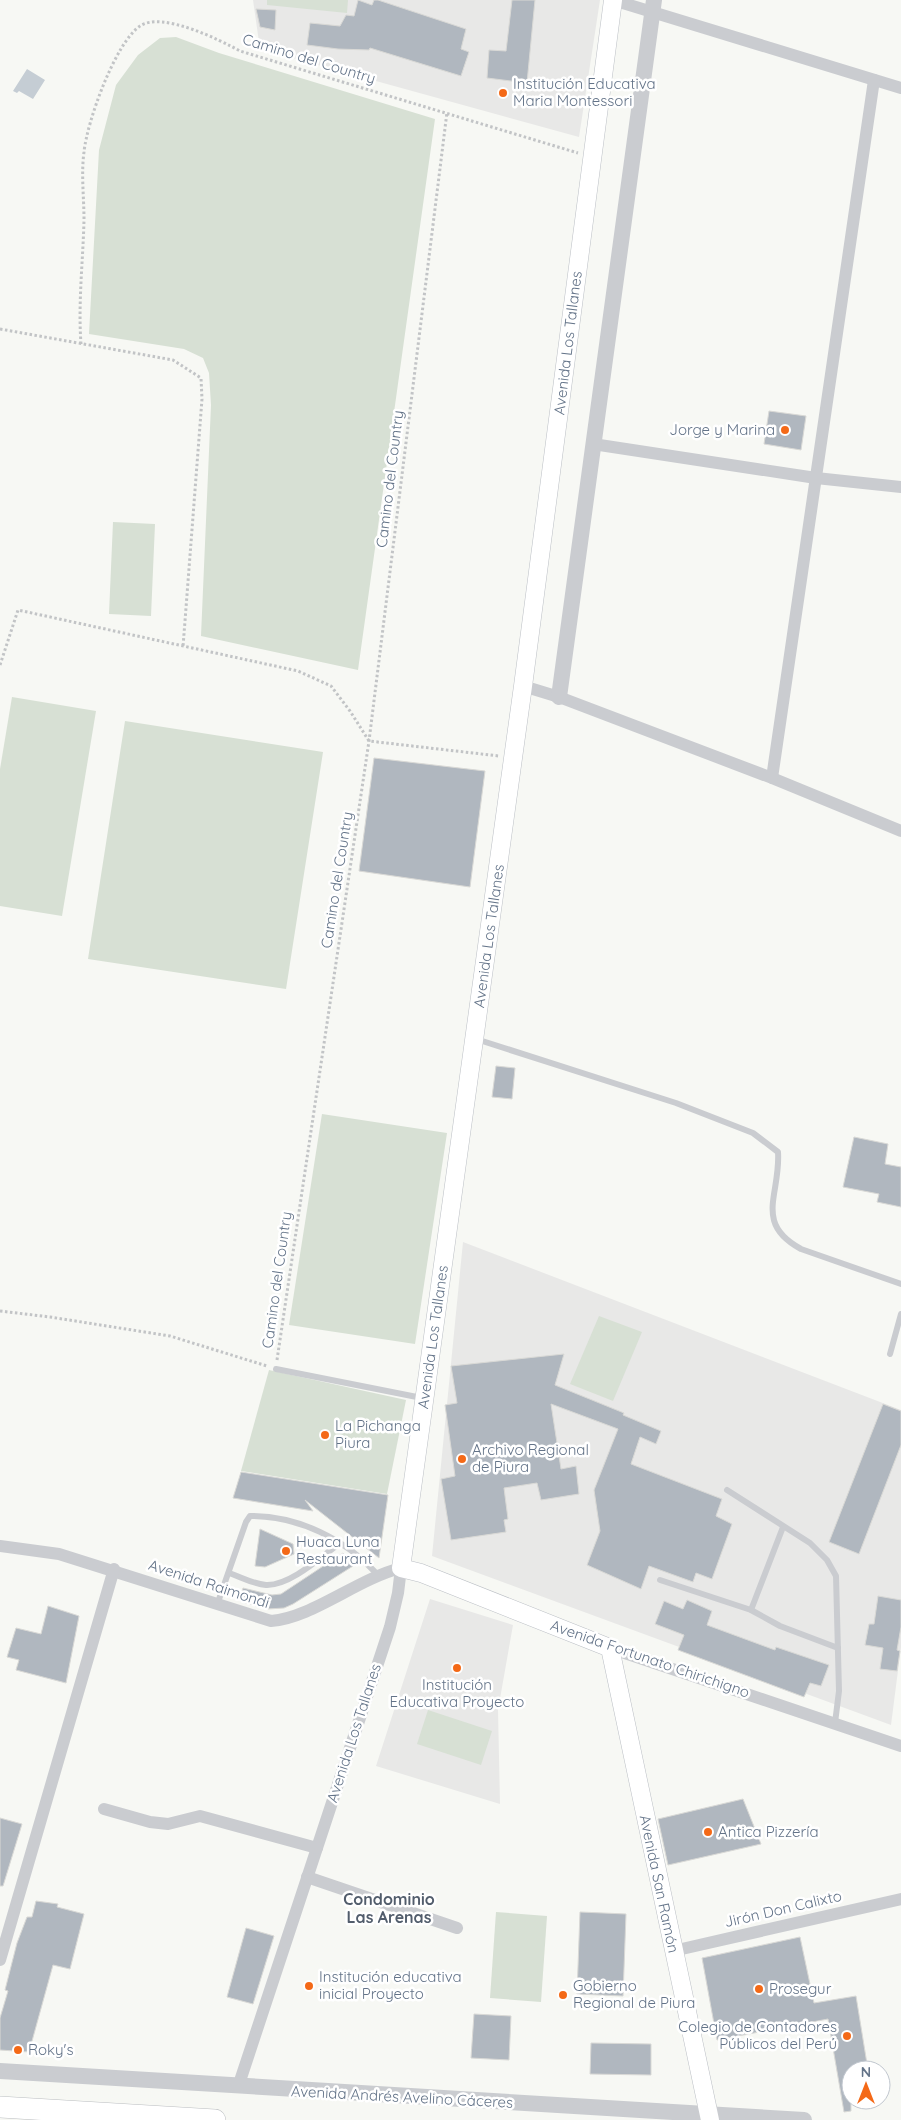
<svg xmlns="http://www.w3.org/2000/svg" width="901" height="2120" viewBox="0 0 901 2120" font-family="Quicksand,sans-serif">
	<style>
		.built { fill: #e8e8e7 }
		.green { fill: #d7e0d4 }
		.water { fill: #c5cdd4 }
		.building { fill: #b0b7bf; stroke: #d9d9d6 }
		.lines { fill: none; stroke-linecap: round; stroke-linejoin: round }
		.secondary-casing { stroke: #bbbfc5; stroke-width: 19 }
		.trunk-casing { stroke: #bbbec1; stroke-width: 22 }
		.path { stroke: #c2c4c6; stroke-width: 3; stroke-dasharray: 2.5 2.5; stroke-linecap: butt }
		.service { stroke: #caccd0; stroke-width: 6 }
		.minor { stroke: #caccd0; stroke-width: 12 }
		.tertiary { stroke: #caccd0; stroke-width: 16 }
		.secondary { stroke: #fff; stroke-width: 18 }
		.trunk { stroke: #fff; stroke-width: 21 }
		.poi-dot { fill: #f46917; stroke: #fff; stroke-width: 2 }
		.labels { text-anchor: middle; stroke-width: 5; stroke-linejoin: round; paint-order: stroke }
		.street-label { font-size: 15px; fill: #637388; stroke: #fff }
		.poi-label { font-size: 15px; fill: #637388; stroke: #fff; text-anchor: start }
		.neighbourhood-label { font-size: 16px; font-weight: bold; fill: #525d6c; stroke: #fff }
	</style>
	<rect width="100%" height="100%" fill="#f7f8f4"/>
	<g class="built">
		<path d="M253 0H600L579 137 260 49Z"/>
		<path d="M463 1242 901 1410V1647L891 1725 432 1556Z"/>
		<path d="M430 1599 513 1625 498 1710 500 1804 376 1766Z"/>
	</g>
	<g class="green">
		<path d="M267 0H348L347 13 267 5Z"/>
		<path d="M176 37 219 53 435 119 358 670 201 636 211 405 209 373 203 358 184 349 89 334 99 150 116 85 138 55 160 38Z"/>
		<path d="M113 522 155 524 151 616 109 614Z"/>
		<path d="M12 697 96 711 62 916 0 906V769Z"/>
		<path d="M125 721 323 752 286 989 88 959Z"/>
		<path d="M322 1114 447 1133 415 1344 289 1325Z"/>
		<path d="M599 1316 642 1332 613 1401 570 1384Z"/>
		<path d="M269 1370 406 1400 387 1494 241 1471Z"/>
		<path d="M428 1710 492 1731 481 1765 417 1744Z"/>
		<path d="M496 1912 547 1916 541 2002 490 1998Z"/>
	</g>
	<path class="water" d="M27 69 45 80 33 99 19 91 17 93 13 91Z"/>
	<g class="building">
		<path d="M358 0 372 5 374 0H378L466 29 461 49 469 52 461 76 370 48 369 50 338 49 307 45 310 23 340 26 346 15 354 16Z"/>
		<path d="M512 0H535L527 83 487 78 489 50 506 51Z"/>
		<path d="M256 9 276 10 275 30 260 27Z"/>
		<path d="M769 411 806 416 801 450 764 444Z"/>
		<path d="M374 758 485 771 470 887 359 871Z"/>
		<path d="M496 1066 515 1068 512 1099 492 1097Z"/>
		<path d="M854 1137 888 1144 885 1164 901 1167V1207L877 1202 879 1194 843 1187Z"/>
		<path d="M564 1354 555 1385 624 1413 623 1415 661 1431 656 1444 640 1437 631 1464 722 1499 716 1516 732 1524 712 1579 696 1573 693 1582 649 1566 641 1589 587 1565 600 1531 594 1490 618 1429 551 1404 561 1469 576 1466 579 1494 541 1500 537 1483 504 1488 508 1519 504 1520 506 1532 451 1540 441 1479 455 1476 445 1405 457 1403 451 1366Z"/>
		<path d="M883 1404 901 1411V1445L859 1554 829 1542Z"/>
		<path d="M241 1472 388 1495 379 1558 305 1500 313 1511 233 1498Z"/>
		<path d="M260 1529 293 1544 294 1554 265 1567 255 1566Z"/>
		<path d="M343 1553 353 1566 293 1604 284 1608 267 1609 240 1601 243 1588 272 1595 281 1594Z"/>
		<path d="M878 1596 901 1600V1627L897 1650 900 1651 897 1671 880 1669 883 1648 865 1645 869 1624H874Z"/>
		<path d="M687 1600 712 1611 707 1625 775 1650 776 1647 829 1665 821 1686 810 1683 804 1697 678 1650 684 1635 655 1624 664 1601 683 1609Z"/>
		<path d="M48 1606 79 1616 66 1683 16 1670 19 1660 7 1657 16 1628 41 1634Z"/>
		<path d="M743 1799 761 1844 668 1865 658 1819Z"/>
		<path d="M0 1818 22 1824 3 1886H0Z"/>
		<path d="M36 1901 58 1904 57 1907 84 1914 70 1969 53 1965 29 2052 0 2050V2018L8 1991 5 1990 17 1943 27 1917H32Z"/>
		<path d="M580 1912 626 1914 623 1996 577 1994Z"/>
		<path d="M246 1928 274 1936 253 2004 227 1997Z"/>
		<path d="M800 1937 814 2003 856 1996 868 2070H851V2111L844 2112 828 2019 717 2040 702 1958Z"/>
		<path d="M474 2014 511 2016 509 2060 471 2058Z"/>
		<path d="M591 2043 651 2044V2075L590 2074Z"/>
	</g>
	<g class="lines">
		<defs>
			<path id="secondary" d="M613 0 523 686 401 1568 421 1573 610 1648 710 2120"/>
			<path id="trunk" d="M0 2107 215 2120"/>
		</defs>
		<use href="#secondary" class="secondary-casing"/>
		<use href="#trunk" class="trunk-casing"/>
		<g class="path">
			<path d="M0 329 173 360 201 378 202 399 183 647"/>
			<path d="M81 344C78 303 83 261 84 220 84 197 81 174 84 152 87 122 115 43 140 26 162 11 220 40 240 51L578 153"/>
			<path d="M0 665 18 610 298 671 331 686 350 711 369 741 499 756"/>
			<path d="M0 1311 50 1317 170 1336 267 1366"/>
			<path d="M277 1360 369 741 447 112"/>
		</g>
		<g class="service">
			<path d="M476 1039 676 1103 753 1133 778 1152C781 1194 753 1223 801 1249L901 1284"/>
			<path d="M890 1354 901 1314"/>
			<path d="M276 1369 422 1398"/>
			<path d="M727 1490 810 1543 827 1560 836 1576 839 1691 835 1723"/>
			<path d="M229 1573C241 1577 253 1584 266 1585 290 1586 321 1557 340 1543"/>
			<path d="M660 1580 751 1610 780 1626 838 1648"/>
			<path d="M217 1605 246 1522 250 1516C299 1516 345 1539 377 1574"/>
			<path d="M751 1610 783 1527"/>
		</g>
		<g class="minor">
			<path d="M613 0 901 88"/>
			<path d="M593 444 816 478 901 487"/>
			<path d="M523 686 559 697 772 778 901 831"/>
			<path d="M772 778 874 80"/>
			<path d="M0 1546 59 1554 271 1621C312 1618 357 1579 401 1568L398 1593 390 1627 238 2087"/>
			<path d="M610 1648 901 1746"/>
			<path d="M104 1809 150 1822 168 1824 200 1816 317 1848"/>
			<path d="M307 1877 457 1928"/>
			<path d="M673 1951 901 1899"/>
			<path d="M0 1960 114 1569"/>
		</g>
		<g class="tertiary">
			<path d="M559 697 654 0"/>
			<path d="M0 2071 804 2120"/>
		</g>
		<use href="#secondary" class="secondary"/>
		<use href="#trunk" class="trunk"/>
	</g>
	<g class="poi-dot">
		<circle cx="503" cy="93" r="5"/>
		<circle cx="785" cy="430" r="5"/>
		<circle cx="325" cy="1435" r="5"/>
		<circle cx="462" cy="1459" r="5"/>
		<circle cx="286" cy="1551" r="5"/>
		<circle cx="457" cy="1668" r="5"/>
		<circle cx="708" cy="1832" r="5"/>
		<circle cx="309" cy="1986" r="5"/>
		<circle cx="759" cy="1989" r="5"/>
		<circle cx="563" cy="1995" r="5"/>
		<circle cx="847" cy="2036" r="5"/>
		<circle cx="18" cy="2050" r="5"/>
	</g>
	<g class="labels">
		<g class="street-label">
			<text transform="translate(309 59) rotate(17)" y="5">Camino del Country</text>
			<text transform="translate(568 343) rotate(-83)" y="5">Avenida Los Tallanes</text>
			<text transform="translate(390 479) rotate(-83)" y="5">Camino del Country</text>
			<text transform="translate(337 880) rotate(-81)" y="5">Camino del Country</text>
			<text transform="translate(489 936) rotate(-82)" y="5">Avenida Los Tallanes</text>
			<text transform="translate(277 1280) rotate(-82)" y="5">Camino del Country</text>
			<text transform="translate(433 1337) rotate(-82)" y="5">Avenida Los Tallanes</text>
			<text transform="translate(209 1584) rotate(18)" y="5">Avenida Raimondi</text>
			<text transform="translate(650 1659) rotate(19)" y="5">Avenida Fortunato Chirichigno</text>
			<text transform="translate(354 1733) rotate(-72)" y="5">Avenida Los Tallanes</text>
			<text transform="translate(659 1884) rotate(78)" y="5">Avenida San Ramón</text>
			<text transform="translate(783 1909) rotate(-13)" y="5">Jirón Don Calixto</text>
			<text transform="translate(402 2097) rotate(3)" y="5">Avenida Andrés Avelino Cáceres</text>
		</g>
		<g class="poi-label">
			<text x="513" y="89">Institución Educativa<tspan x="513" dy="17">Maria Montessori</tspan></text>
			<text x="775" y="435" text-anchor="end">Jorge y Marina</text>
			<text x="335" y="1431">La Pichanga<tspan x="335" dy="17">Piura</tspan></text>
			<text x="472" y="1455">Archivo Regional<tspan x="472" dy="17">de Piura</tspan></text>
			<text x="296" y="1547">Huaca Luna<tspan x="296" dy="17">Restaurant</tspan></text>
			<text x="457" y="1690" text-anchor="middle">Institución<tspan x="457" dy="17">Educativa Proyecto</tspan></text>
			<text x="718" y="1837">Antica Pizzería</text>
			<text x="319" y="1982">Institución educativa<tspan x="319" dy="17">inicial Proyecto</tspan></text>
			<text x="573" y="1991">Gobierno<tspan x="573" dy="17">Regional de Piura</tspan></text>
			<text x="769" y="1994">Prosegur</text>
			<text x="837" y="2032" text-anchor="end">Colegio de Contadores<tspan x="837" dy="17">Públicos del Perú</tspan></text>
			<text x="28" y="2055">Roky's</text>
		</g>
		<g class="neighbourhood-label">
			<text x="389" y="1905">Condominio<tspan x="389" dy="18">Las Arenas</tspan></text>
		</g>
	</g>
	<g transform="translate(866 2085)"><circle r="24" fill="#ffffff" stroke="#c1c7cf"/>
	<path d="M0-4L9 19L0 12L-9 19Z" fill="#f46917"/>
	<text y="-8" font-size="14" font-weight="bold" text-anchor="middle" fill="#637388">N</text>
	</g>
</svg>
